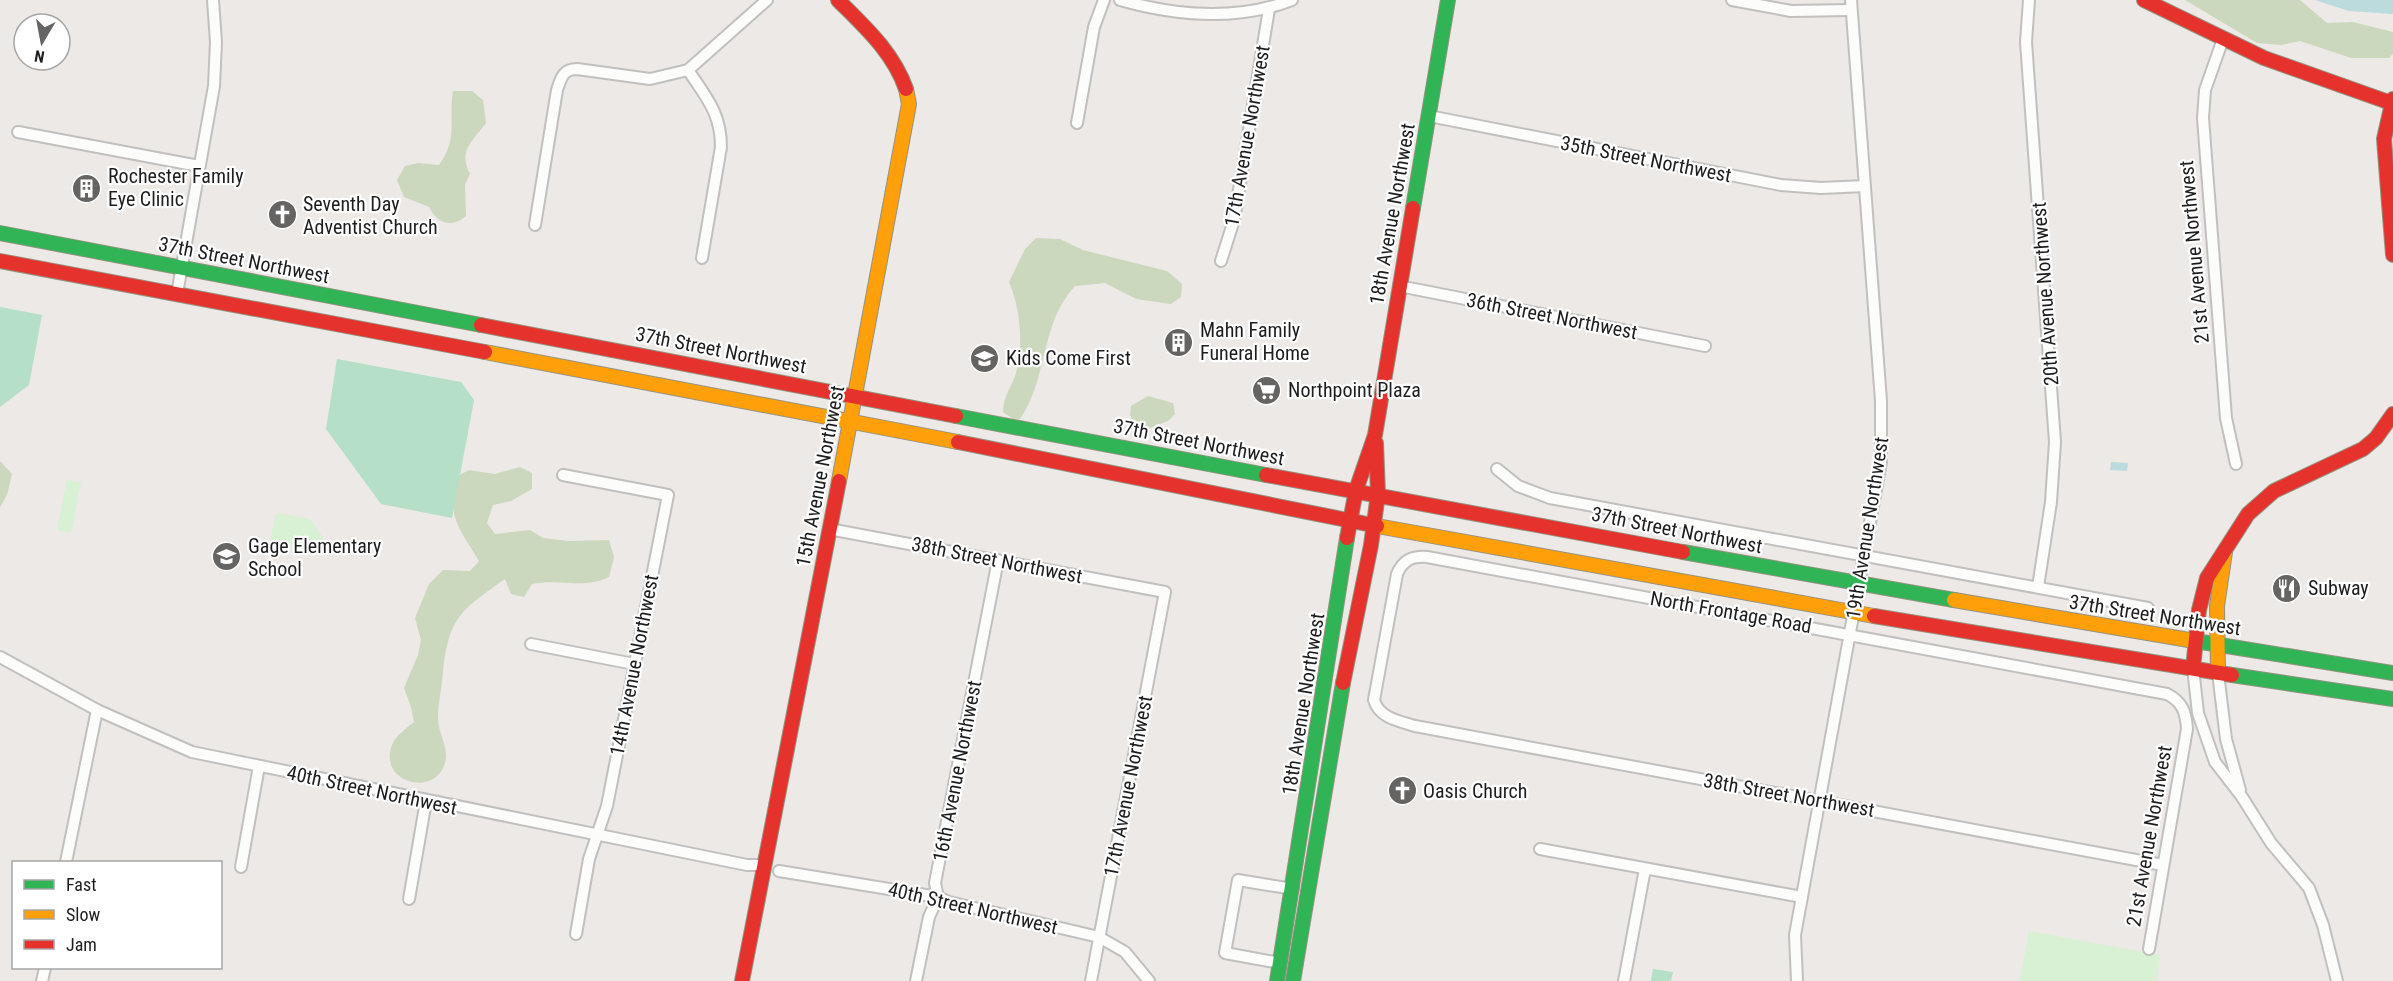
<svg xmlns="http://www.w3.org/2000/svg" width="2393" height="981" viewBox="0 0 2393 981" font-family="'Roboto Condensed',sans-serif">
	<style>
		.forest { fill: #ccd8bd }
		.park { fill: #d8f0d3 }
		.pitch { fill: #b5dfc6 }
		.water { fill: #bcdbdc }
		.lines { fill: none; stroke-linecap: round; stroke-linejoin: round }
		.street-casing { stroke: #c1c0be; stroke-width: 14 }
		.fast-casing { stroke: #959280; stroke-width: 16 }
		.slow-casing { stroke: #959280; stroke-width: 16 }
		.jam-casing { stroke: #959280; stroke-width: 16 }
		.street { stroke: #fcfcfb; stroke-width: 10 }
		.fast { stroke: #30b455; stroke-width: 14 }
		.slow { stroke: #ff9f0a; stroke-width: 14 }
		.jam { stroke: #e5322d; stroke-width: 14 }
		.labels { text-anchor: middle; stroke-width: 4.5; stroke-linejoin: round; paint-order: stroke }
		.street-label { font-size: 20px; fill: #1d1d1d; stroke: #fff }
		.poi-label { font-size: 20px; fill: #1d1d1d; stroke: #fff; text-anchor: start }
	</style>
	<rect width="100%" height="100%" fill="#ece9e6"/>
	<g class="forest">
		<path d="M2185 0H2300L2327 23 2353 22 2393 32V54L2389 58H2351L2300 41 2281 45 2257 43Z"/>
		<path d="M453 91H472L483 100 486 123C472 142 458 150 470 174L465 184 466 216C451 229 437 223 429 207L404 197 397 180 405 166 418 163 439 165C459 137 448 122 453 91Z"/>
		<path d="M1036 238 1060 239 1083 250 1167 271 1182 284 1181 297 1171 304 1136 299 1105 283 1075 286C1040 323 1048 379 1020 419H1013L1003 412C1003 396 1012 387 1016 373 1024 346 1020 307 1009 282L1025 249Z"/>
		<path d="M1148 396 1173 403 1175 414 1168 421 1145 430 1135 426 1130 415 1131 406Z"/>
		<path d="M0 461 12 474 7 495 0 507Z"/>
		<path d="M520 467 532 473V489L511 501 493 505 487 523 495 534 530 530 543 538 568 541 609 540 614 557 609 577C581 590 562 578 532 584L524 597 511 594 505 579C461 610 449 617 443 672 442 687 438 703 438 718 438 731 447 745 446 758 441 799 377 785 392 745 395 736 407 728 414 722L411 707 404 688 418 655 421 640 415 618 429 584 443 570 470 571 479 561C460 529 446 517 456 477L469 470 495 474Z"/>
	</g>
	<g class="park">
		<path d="M67 480 81 483 71 533 57 530Z"/>
		<path d="M279 513 310 519 327 544 320 556 272 548 270 544 275 516Z"/>
		<path d="M2029 931 2160 955 2157 981H2020Z"/>
	</g>
	<g class="pitch">
		<path d="M0 307 42 315 29 385 0 407Z"/>
		<path d="M337 359 461 382 474 400 452 518 381 504 326 429Z"/>
		<path d="M1653 969 1673 972 1671 981H1651Z"/>
	</g>
	<g class="water">
		<path d="M2315 0H2393V14L2349 11Z"/>
		<path d="M2111 462 2128 463 2127 471 2110 470Z"/>
	</g>
	<g class="lines">
		<defs>
			<g id="street">
				<path d="M1120 0C1176 16 1237 21 1292 0"/>
				<path d="M1732 0 1791 11 1851 10"/>
				<path d="M2029 0 2026 42 2055 442 2051 502 2038 587"/>
				<path d="M2223 39 2205 90 2203 118 2226 418 2236 464"/>
				<path d="M688 70C706 97 721 113 721 147L702 258"/>
				<path d="M1429 116 1781 185 1821 188 1865 186"/>
				<path d="M1077 123 1094 27 1104 0"/>
				<path d="M18 132 199 166"/>
				<path d="M535 225 557 90C561 78 563 69 577 69L650 79 688 70 767 0"/>
				<path d="M1221 261 1234 220 1269 9"/>
				<path d="M1399 286 1705 346"/>
				<path d="M177 294 214 86 216 42 213 0"/>
				<path d="M1497 469 1518 486 1550 498 2148 608"/>
				<path d="M563 475 668 495 607 806 589 859 576 934"/>
				<path d="M829 529 1165 592 1091 981"/>
				<path d="M531 644 634 664"/>
				<path d="M0 657 97 710 192 752 747 865H762"/>
				<path d="M2193 668 2198 713 2215 762 2242 797 2271 843 2309 888 2323 925 2337 981"/>
				<path d="M2218 673 2226 739 2240 790"/>
				<path d="M1540 849 1802 897"/>
				<path d="M66 862 97 710"/>
				<path d="M241 867 259 766"/>
				<path d="M779 871 938 897 949 902 1099 937 1125 952 1149 981"/>
				<path d="M409 899 426 801"/>
				<path d="M2149 949 2187 729C2186 713 2183 702 2167 694L1427 557C1412 556 1403 560 1397 574L1374 700C1379 718 1399 721 1415 726L2163 865"/>
				<path d="M1280 963 1225 953 1238 880 1293 889"/>
				<path d="M42 981 45 968"/>
				<path d="M916 981 929 917 938 897 935 883 998 560"/>
				<path d="M1624 981 1645 869"/>
				<path d="M1797 981 1795 935 1881 462V401L1851 0"/>
			</g>
			<g id="fast">
				<path d="M1413 208 1448 0"/>
				<path d="M0 233 481 325"/>
				<path d="M956 416 1266 475"/>
				<path d="M1683 552 1954 600"/>
				<path d="M2189 640 2393 673"/>
				<path d="M2232 675 2393 699"/>
				<path d="M1277 981 1347 538"/>
				<path d="M1293 981 1343 683"/>
			</g>
			<g id="slow">
				<path d="M485 352 958 442"/>
				<path d="M839 481 909 104 906 89"/>
				<path d="M1377 526 1874 616"/>
				<path d="M1954 600 2189 640"/>
				<path d="M2218 673 2217 606 2225 552"/>
			</g>
			<g id="jam">
				<path d="M838 0C865 27 893 52 906 89"/>
				<path d="M2144 0 2264 58 2391 103"/>
				<path d="M2393 99 2384 139 2393 255"/>
				<path d="M0 261 485 352"/>
				<path d="M481 325 956 416"/>
				<path d="M958 442 1377 526"/>
				<path d="M1266 475 1683 552"/>
				<path d="M1347 538 1356 490 1375 435 1413 208"/>
				<path d="M1874 616 2232 675"/>
				<path d="M2193 668 2199 610 2207 578 2248 514 2274 491 2363 449 2376 438 2393 414"/>
				<path d="M1343 683 1371 545 1378 494 1376 443"/>
				<path d="M742 981 839 481"/>
			</g>
		</defs>
		<use href="#street" class="street-casing"/>
		<use href="#fast" class="fast-casing"/>
		<use href="#slow" class="slow-casing"/>
		<use href="#jam" class="jam-casing"/>
		<use href="#street" class="street"/>
		<use href="#fast" class="fast"/>
		<use href="#slow" class="slow"/>
		<use href="#jam" class="jam"/>
	</g>
	<defs>
		<symbol id="building-disc" viewBox="-11 -11 22 22"><circle r="9.5" fill="#656463" stroke="#fff"/><path d="M-4-6H4V6H1V3H-1V6H-4ZM-2.5-4.3h1.7v1.8h-1.7ZM.8-4.3h1.7v1.8H.8ZM-2.5-1h1.7V.8h-1.7ZM.8-1h1.7V.8H.8Z" fill="#fff"/></symbol>
		<symbol id="church-disc" viewBox="-11 -11 22 22"><circle r="9.5" fill="#656463" stroke="#fff"/><path d="M-1.2-6h2.4v3.5h3.3v2.4h-3.3V6h-2.4V-.1h-3.3v-2.4h3.3Z" fill="#fff"/></symbol>
		<symbol id="school-disc" viewBox="-11 -11 22 22"><circle r="9.5" fill="#656463" stroke="#fff"/><path d="M0-5L7-2L0 1L-7-2ZM-4 1L0 2.5L4 1V4Q0 6-4 4Z" fill="#fff"/></symbol>
		<symbol id="supermarket-disc" viewBox="-11 -11 22 22"><circle r="9.5" fill="#656463" stroke="#fff"/><path d="M-6-5.5h2.5l.6 2H6L4.5 2H-2.5L-4.4-4H-6ZM-1.5 3.2a1.3 1.3 0 1 0 .1 0ZM3 3.2a1.3 1.3 0 1 0 .1 0Z" fill="#fff"/></symbol>
		<symbol id="restaurant-disc" viewBox="-11 -11 22 22"><circle r="9.5" fill="#656463" stroke="#fff"/><path d="M-5-6h1v4h1v-4h1v4h1v-4h1v5L-1.5 .5V6h-2V.5L-5-1ZM5-6V6H3V1.5H1.5Q1.5-4 5-6Z" fill="#fff"/></symbol>
	</defs>
	<g fill-rule="evenodd">
		<use href="#building-disc" x="70" y="172" width="33" height="33"/>
		<use href="#church-disc" x="266" y="198" width="33" height="33"/>
		<use href="#building-disc" x="1162" y="326" width="33" height="33"/>
		<use href="#school-disc" x="968" y="342" width="33" height="33"/>
		<use href="#supermarket-disc" x="1250" y="374" width="33" height="33"/>
		<use href="#school-disc" x="210" y="540" width="33" height="33"/>
		<use href="#restaurant-disc" x="2270" y="572" width="33" height="33"/>
		<use href="#church-disc" x="1386" y="774" width="33" height="33"/>
	</g>
	<g class="labels">
		<g class="street-label">
			<text transform="translate(1247 136) rotate(-80)" y="7">17th Avenue Northwest</text>
			<text transform="translate(1646 159) rotate(11)" y="7">35th Street Northwest</text>
			<text transform="translate(1392 214) rotate(-80)" y="7">18th Avenue Northwest</text>
			<text transform="translate(2194 252) rotate(-95)" y="7">21st Avenue Northwest</text>
			<text transform="translate(244 260) rotate(11)" y="7">37th Street Northwest</text>
			<text transform="translate(2045 294) rotate(-94)" y="7">20th Avenue Northwest</text>
			<text transform="translate(1552 316) rotate(11)" y="7">36th Street Northwest</text>
			<text transform="translate(721 350) rotate(11)" y="7">37th Street Northwest</text>
			<text transform="translate(1199 442) rotate(11)" y="7">37th Street Northwest</text>
			<text transform="translate(820 476) rotate(-79)" y="7">15th Avenue Northwest</text>
			<text transform="translate(1867 528) rotate(-81)" y="7">19th Avenue Northwest</text>
			<text transform="translate(1677 530) rotate(11)" y="7">37th Street Northwest</text>
			<text transform="translate(997 560) rotate(11)" y="7">38th Street Northwest</text>
			<text transform="translate(1731 612) rotate(10)" y="7">North Frontage Road</text>
			<text transform="translate(2155 615) rotate(9)" y="7">37th Street Northwest</text>
			<text transform="translate(634 665) rotate(-79)" y="7">14th Avenue Northwest</text>
			<text transform="translate(1303 704) rotate(-81)" y="7">18th Avenue Northwest</text>
			<text transform="translate(957 771) rotate(-79)" y="7">16th Avenue Northwest</text>
			<text transform="translate(1128 786) rotate(-79)" y="7">17th Avenue Northwest</text>
			<text transform="translate(372 790) rotate(12)" y="7">40th Street Northwest</text>
			<text transform="translate(1789 795) rotate(10)" y="7">38th Street Northwest</text>
			<text transform="translate(2149 836) rotate(-80)" y="7">21st Avenue Northwest</text>
			<text transform="translate(973 908) rotate(13)" y="7">40th Street Northwest</text>
		</g>
		<g class="poi-label">
			<text x="108" y="183">Rochester Family<tspan x="108" dy="23">Eye Clinic</tspan></text>
			<text x="303" y="211">Seventh Day<tspan x="303" dy="23">Adventist Church</tspan></text>
			<text x="1200" y="337">Mahn Family<tspan x="1200" dy="23">Funeral Home</tspan></text>
			<text x="1006" y="365">Kids Come First</text>
			<text x="1288" y="397">Northpoint Plaza</text>
			<text x="248" y="553">Gage Elementary<tspan x="248" dy="23">School</tspan></text>
			<text x="2308" y="595">Subway</text>
			<text x="1423" y="798">Oasis Church</text>
		</g>
	</g>
	<rect x="12" y="861" width="210" height="108" fill="#ffffff" stroke="#a5a5a5" stroke-width="1.5"/>
	<rect x="24" y="880" width="30" height="9" fill="#30b455" stroke="#a5a5a5" stroke-width="1.5"/>
	<text x="66" y="891" font-size="18" fill="#1d1d1d">Fast</text>
	<rect x="24" y="910" width="30" height="9" fill="#ff9f0a" stroke="#a5a5a5" stroke-width="1.5"/>
	<text x="66" y="921" font-size="18" fill="#1d1d1d">Slow</text>
	<rect x="24" y="940" width="30" height="9" fill="#e5322d" stroke="#a5a5a5" stroke-width="1.5"/>
	<text x="66" y="951" font-size="18" fill="#1d1d1d">Jam</text>
	<g transform="translate(42 42) rotate(190)"><circle r="28" fill="#ffffff" stroke="#a5a5a5" stroke-width="1.5"/>
	<path d="M0-4.5L10 22L0 15L-10 22Z" fill="#656463"/>
	<text y="-9" font-size="16" font-weight="bold" text-anchor="middle" fill="#1d1d1d">N</text>
	</g>
</svg>
